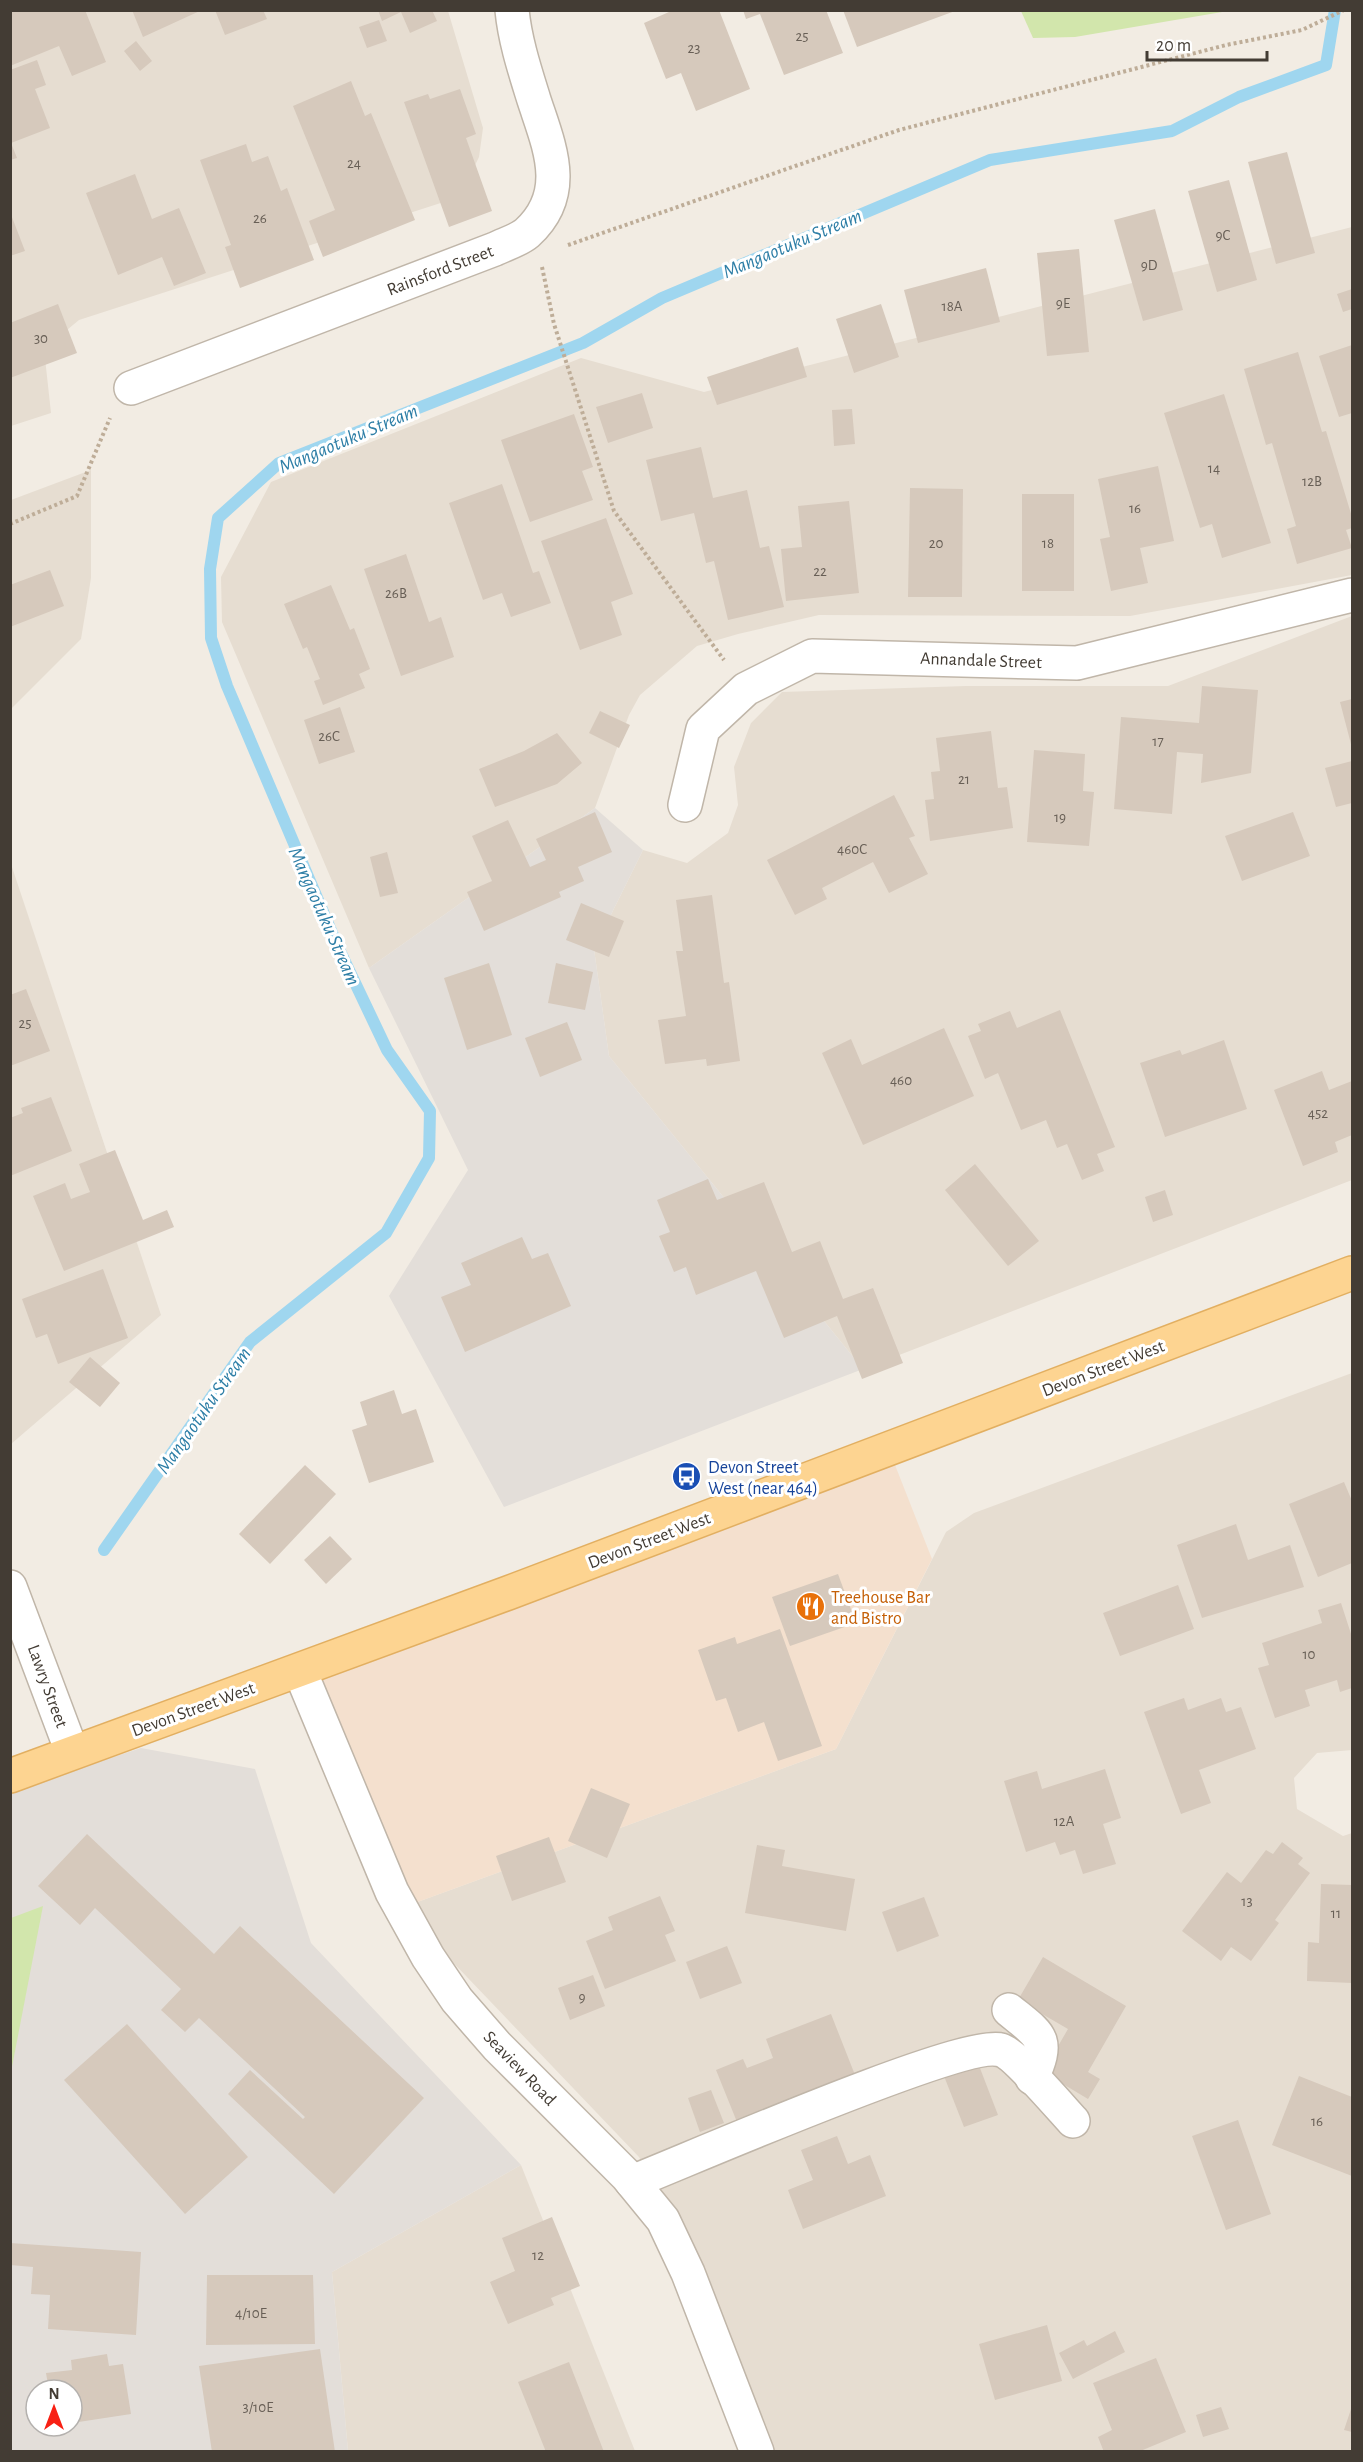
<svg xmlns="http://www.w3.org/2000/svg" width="1363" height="2462" viewBox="0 0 1363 2462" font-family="'Alegreya Sans',sans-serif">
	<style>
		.residential { fill: #e6ddd1 }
		.commercial { fill: #f4e0ce }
		.industrial { fill: #e3ded9; fill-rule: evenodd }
		.green { fill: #d2e6ac }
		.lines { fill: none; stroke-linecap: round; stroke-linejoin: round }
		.stream { stroke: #9fd6ef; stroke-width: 12 }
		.building { fill: #d6c9bc }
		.minor-casing { stroke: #c0b6a9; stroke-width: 36 }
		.major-casing { stroke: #e2af61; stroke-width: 36 }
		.path { stroke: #bead98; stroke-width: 4; stroke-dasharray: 3 3; stroke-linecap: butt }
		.minor { stroke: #fff; stroke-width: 33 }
		.major { stroke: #fdd491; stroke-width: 33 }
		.labels { text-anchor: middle; stroke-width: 6; stroke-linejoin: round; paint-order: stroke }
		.number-label { font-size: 15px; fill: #685f56 }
		.street-label { font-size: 18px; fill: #433c34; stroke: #fff }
		.transit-label { font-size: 18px; fill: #164399; stroke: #fff; text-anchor: start }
		.food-label { font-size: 18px; fill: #c56008; stroke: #fff; text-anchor: start }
		.water-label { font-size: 20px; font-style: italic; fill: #2d7ea6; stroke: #fff }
	</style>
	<rect width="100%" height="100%" fill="#f2ece3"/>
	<g class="residential">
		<path d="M10 11H448L483 128 479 157 462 192 453 199 79 320 44 349 51 413 11 426Z"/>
		<path d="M1352 227V575L1130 616 819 615 738 634 697 646 640 695 629 715 595 808 369 968 222 622 221 577 271 482 581 358 704 392Z"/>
		<path d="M91 470V578L81 639 11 709V500Z"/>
		<path d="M1352 616V1180L863 1369 609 1056 594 949 643 850 687 863 728 833 738 805 734 767 751 723 782 692 966 686H1168Z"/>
		<path d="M10 861 161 1315 11 1444H10Z"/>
		<path d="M1352 1373V1750L1317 1753 1294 1778 1297 1809 1343 1836 1352 1833V2451H766L669 2208 639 2157 401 1908 836 1749 946 1532 974 1513Z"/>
		<path d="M521 2165 635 2451H348L332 2272Z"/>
	</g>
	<path class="commercial" d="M895 1465 932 1559 836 1749 401 1908 316 1701 324 1677Z"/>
	<g class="industrial">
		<path d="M595 808 643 850 594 949 609 1056 863 1369 504 1507 389 1296 468 1170 369 968Z"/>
		<path d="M141 1748 255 1769 311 1943 521 2165 332 2272 348 2451H11L10 1791ZM36 2390H72V2426H36Z"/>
	</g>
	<g class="green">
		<path d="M1021 11H1228L1075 37 1033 38Z"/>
		<path d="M43 1906 11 2072V1918Z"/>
	</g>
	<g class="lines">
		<path class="stream" d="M104 1550 250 1342 386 1233 429 1158 430 1111 387 1050 338 947 227 686 211 638 210 569 218 518 279 463 583 343 662 298 990 160 1172 131 1239 97 1326 65 1335 10"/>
	</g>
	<g class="building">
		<path d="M10 10H85L106 62 72 76 59 46 10 66Z"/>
		<path d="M132 10H202L143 37Z"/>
		<path d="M215 10H263L267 19 225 35Z"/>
		<path d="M378 10H432L437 21 410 33 401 12 382 21Z"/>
		<path d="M669 10H719L750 89 696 111 681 73 666 79 644 23 669 12Z"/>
		<path d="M743 10H826L843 53 784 75 760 14 746 19Z"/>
		<path d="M843 10H955V11L857 47Z"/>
		<path d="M379 20 387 41 367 48 359 27Z"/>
		<path d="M136 41 152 61 140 71 124 51Z"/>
		<path d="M37 60 46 85 35 89 50 128 11 143 17 158 10 160V70Z"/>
		<path d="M351 81 365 116 371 113 415 220 323 257 309 221 335 210 293 106Z"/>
		<path d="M460 89 476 134 466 138 492 211 449 227 404 102 428 94 430 99Z"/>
		<path d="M246 144 252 162 268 156 281 191 287 188 314 260 240 288 225 247 231 245 200 160Z"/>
		<path d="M1287 152 1315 253 1276 264 1248 162Z"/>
		<path d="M135 174 152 219 179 208 206 273 174 286 162 257 118 275 86 193Z"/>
		<path d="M1229 180 1257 280 1217 292 1188 191Z"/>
		<path d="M1155 209 1183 310 1143 321 1114 220Z"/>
		<path d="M10 212 25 251 10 256Z"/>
		<path d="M1079 249 1089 352 1047 356 1037 253Z"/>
		<path d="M986 268 1000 322 918 343 904 290Z"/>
		<path d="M1352 289V309L1343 312 1337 294Z"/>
		<path d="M58 304 77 353 10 378V323Z"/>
		<path d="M881 304 899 357 854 373 836 319Z"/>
		<path d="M1352 345V413L1339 417 1319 356Z"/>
		<path d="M798 347 807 377 717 405 707 377Z"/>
		<path d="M1298 352 1322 432 1326 431 1352 517V528L1346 530 1352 548 1297 564 1287 529 1296 526 1272 443 1266 445 1244 369Z"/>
		<path d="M642 393 653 428 608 443 596 407Z"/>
		<path d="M1224 394 1271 543 1222 558 1212 524 1200 528 1164 413Z"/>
		<path d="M852 409 855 444 834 446 832 410Z"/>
		<path d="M574 414 593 467 582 471 593 500 530 522 501 440Z"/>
		<path d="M701 447 713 498 747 490 760 548 769 546 784 607 728 620 714 561 706 563 694 513 661 521 646 460Z"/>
		<path d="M1158 466 1174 541 1140 548 1148 583 1111 591 1100 539 1110 537 1098 479Z"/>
		<path d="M502 484 533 573 539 571 551 603 511 617 502 593 483 600 449 503Z"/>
		<path d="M910 488 963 489 962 597H908Z"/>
		<rect x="1022" y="494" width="52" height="97"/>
		<path d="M849 501 859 593 786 601 781 549 802 547 798 506Z"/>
		<path d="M606 518 633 594 611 602 622 635 580 650 541 541Z"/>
		<path d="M406 554 429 622 441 617 454 657 401 676 364 569Z"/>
		<path d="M50 570 64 606 10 627V585Z"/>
		<path d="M331 585 350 630 354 628 370 669 359 674 365 688 323 705 314 681 320 679 307 647 303 649 284 604Z"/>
		<path d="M1202 686 1258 690 1251 773 1201 783 1203 754 1177 752 1172 814 1114 809 1121 717 1199 723Z"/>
		<path d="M1352 699V748L1340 702Z"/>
		<path d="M340 707 355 752 319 764 304 720Z"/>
		<path d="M600 711 630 725 619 748 589 733Z"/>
		<path d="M991 731 998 788 1007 787 1013 828 930 841 925 800 934 799 931 772 940 771 936 738Z"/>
		<path d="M557 733 582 763 557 784 495 807 479 769 524 751Z"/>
		<path d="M1034 750 1085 754 1083 791 1094 792 1089 846 1027 842Z"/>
		<path d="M1352 761V803L1336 807 1325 768Z"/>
		<path d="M894 795 915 836 909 838 928 874 889 893 873 862 822 888 827 899 795 915 767 860Z"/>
		<path d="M595 812 612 852 578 867 584 881 559 892 561 897 484 931 467 892 492 881 472 836 508 820 530 867 546 860 536 839Z"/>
		<path d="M1293 812 1310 856 1242 881 1225 836Z"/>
		<path d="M387 852 398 893 380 897 370 857Z"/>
		<path d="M712 895 724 983 729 982 740 1061 707 1066 706 1059 665 1064 658 1020 686 1016 676 951H683L676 900Z"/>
		<path d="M581 903 624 921 609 957 566 940Z"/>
		<path d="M489 963 512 1035 467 1050 444 978Z"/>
		<path d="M556 963 593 972 585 1010 548 1003Z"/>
		<path d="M26 989 50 1051 10 1066V995Z"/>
		<path d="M1060 1010 1115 1147 1097 1154 1104 1171 1082 1180 1067 1144 1057 1148 1046 1120 1021 1130 998 1073 985 1079 968 1036 981 1031 978 1024 1010 1011 1017 1028Z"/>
		<path d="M567 1022 582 1060 540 1077 525 1038Z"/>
		<path d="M944 1028 974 1096 863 1145 822 1053 851 1039 862 1065Z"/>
		<path d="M1224 1040 1247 1109 1165 1137 1140 1063 1180 1050 1182 1055Z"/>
		<path d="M1322 1071 1329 1090 1352 1081V1135L1335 1142 1338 1152 1303 1166 1274 1090Z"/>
		<path d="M51 1097 72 1151 10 1176V1118L23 1113 21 1108Z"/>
		<path d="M115 1150 143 1220 167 1210 174 1227 64 1271 33 1196 65 1183 71 1199 90 1192 79 1164Z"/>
		<path d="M975 1164 1039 1241 1008 1266 945 1190Z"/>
		<path d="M708 1179 717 1200 764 1182 792 1252 820 1241 843 1299 873 1288 903 1363 862 1379 837 1316 784 1338 756 1271 696 1295 686 1267 674 1272 659 1236 670 1232 657 1200Z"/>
		<path d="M1165 1190 1173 1215 1153 1222 1145 1197Z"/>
		<path d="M522 1237 532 1259 548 1253 571 1306 465 1352 441 1297 471 1285 461 1263Z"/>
		<path d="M103 1269 128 1338 58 1364 47 1334 36 1338 22 1299Z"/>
		<path d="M90 1357 120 1383 100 1407 69 1382Z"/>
		<path d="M394 1390 402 1414 416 1409 434 1462 369 1483 352 1430 367 1425 360 1402Z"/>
		<path d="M305 1465 336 1494 270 1564 239 1534Z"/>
		<path d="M1344 1482 1352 1501V1563L1318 1577 1289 1504Z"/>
		<path d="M1236 1524 1248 1560 1290 1545 1304 1587 1202 1618 1177 1545Z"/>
		<path d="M330 1536 352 1559 326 1584 304 1560Z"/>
		<path d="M838 1574 856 1623 790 1646 772 1597Z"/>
		<path d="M1178 1585 1194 1629 1120 1656 1103 1613Z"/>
		<path d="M1341 1603 1352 1637V1688L1340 1692 1337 1680 1305 1690 1310 1706 1275 1718 1258 1668 1269 1665 1262 1643 1322 1623 1318 1610Z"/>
		<path d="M780 1629 822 1746 778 1761 764 1722 738 1732 726 1698 716 1701 698 1650 735 1637 737 1644Z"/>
		<path d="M1184 1698 1188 1710 1221 1698 1226 1712 1241 1707 1256 1749 1199 1770 1211 1803 1181 1814 1144 1712Z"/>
		<path d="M1105 1769 1121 1818 1103 1824 1116 1864 1083 1874 1075 1850 1060 1855 1055 1842 1026 1852 1004 1781 1037 1771 1042 1789Z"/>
		<path d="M591 1788 630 1804 607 1858 568 1841Z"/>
		<path d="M87 1834 214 1954 240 1926 424 2098 334 2194 228 2094 250 2070 303 2119 305 2117 199 2018 185 2032 161 2010 181 1989 95 1908 80 1925 38 1886Z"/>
		<path d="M549 1837 566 1882 512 1901 496 1856Z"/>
		<path d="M1282 1842 1303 1858 1298 1864 1310 1873 1275 1920 1279 1923 1251 1961 1231 1947 1221 1961 1182 1931 1227 1872 1241 1883 1266 1850 1273 1854Z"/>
		<path d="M757 1845 785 1850 782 1866 855 1879 846 1931 745 1913Z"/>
		<path d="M1321 1884 1352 1885V1983L1307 1981 1308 1942 1319 1943Z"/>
		<path d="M660 1896 675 1931 665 1935 676 1961 605 1989 586 1941 613 1930 608 1917Z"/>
		<path d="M924 1897 939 1936 897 1952 882 1912Z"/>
		<path d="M727 1946 742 1983 700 1999 686 1962Z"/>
		<path d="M1043 1957 1126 2006 1088 2072 1100 2079 1088 2099 1043 2072 1068 2029 1018 2000Z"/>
		<path d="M593 1975 605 2006 570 2020 558 1988Z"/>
		<path d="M831 2014 855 2075 737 2122 716 2070 743 2059 747 2068 773 2058 766 2039Z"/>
		<path d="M127 2024 248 2157 185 2214 64 2080Z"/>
		<path d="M978 2063 998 2115 964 2127 944 2076Z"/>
		<path d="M1299 2076 1352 2097V2176L1272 2145Z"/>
		<path d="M711 2090 724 2123 700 2132 688 2098Z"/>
		<path d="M1238 2120 1271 2214 1226 2230 1192 2136Z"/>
		<path d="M837 2136 848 2164 870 2155 886 2196 803 2229 788 2190 813 2180 801 2150Z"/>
		<path d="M552 2217 580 2286 551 2298 554 2305 508 2324 490 2282 515 2271 502 2238Z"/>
		<path d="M10 2243 141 2252 136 2335 48 2329 50 2295 31 2294 33 2267 10 2265Z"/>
		<path d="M207 2275H313L315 2344 206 2345Z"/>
		<path d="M1047 2325 1062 2381 995 2400 979 2344Z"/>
		<path d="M1115 2331 1125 2352 1073 2379 1059 2353 1084 2340 1087 2346Z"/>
		<path d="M320 2349 335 2452H212L199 2366Z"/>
		<path d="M107 2354 109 2366 123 2364 131 2414 72 2423V2390H49L46 2373 72 2370 71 2360Z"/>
		<path d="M1156 2358 1186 2432 1138 2452H1104L1098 2437 1112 2430 1093 2383Z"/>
		<path d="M569 2362 604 2452H546L518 2382Z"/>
		<path d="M1352 2406V2432L1344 2430Z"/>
		<path d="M1221 2407 1229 2429 1203 2437 1196 2415Z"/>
	</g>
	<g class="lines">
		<defs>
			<g id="minor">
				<path d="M131 388 495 249C505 244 519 240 527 233 571 193 549 146 534 100 525 71 515 41 512 10"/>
				<path d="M685 805 703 729 746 689 812 656 1077 663 1352 595"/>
				<path d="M10 1587 72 1752"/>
				<path d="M300 1671 392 1892 428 1957 457 2000 497 2046 627 2176 663 2220 688 2273 757 2452"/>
				<path d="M1009 2010C1041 2036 1050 2038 1032 2078"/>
				<path d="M632 2182C686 2161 964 2039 1001 2050 1015 2054 1060 2107 1073 2121"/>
			</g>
			<path id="major" d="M10 1776 508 1593 1352 1273"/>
		</defs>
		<use href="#minor" class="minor-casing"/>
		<use href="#major" class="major-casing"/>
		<g class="path">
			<path d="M568 245 899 130 1226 45 1302 30 1344 10"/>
			<path d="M542 267 554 324 614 511 724 660"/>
			<path d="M10 524 77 496 110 418"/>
		</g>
		<use href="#minor" class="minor"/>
		<use href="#major" class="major"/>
	</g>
	<defs>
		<symbol id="bus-disc" viewBox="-11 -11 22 22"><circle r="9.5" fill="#1a4fb4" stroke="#fff"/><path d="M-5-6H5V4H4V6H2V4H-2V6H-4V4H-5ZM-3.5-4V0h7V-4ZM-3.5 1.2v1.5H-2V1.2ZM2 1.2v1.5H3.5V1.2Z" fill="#fff"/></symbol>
		<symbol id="restaurant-disc" viewBox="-11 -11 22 22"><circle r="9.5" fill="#e8710a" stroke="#fff"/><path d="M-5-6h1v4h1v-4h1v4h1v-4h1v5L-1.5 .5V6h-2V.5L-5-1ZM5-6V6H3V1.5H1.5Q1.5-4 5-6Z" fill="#fff"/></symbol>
	</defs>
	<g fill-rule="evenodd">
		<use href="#bus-disc" x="670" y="1460" width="33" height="33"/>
		<use href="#restaurant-disc" x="794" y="1590" width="33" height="33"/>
	</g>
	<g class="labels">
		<g class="number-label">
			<text x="802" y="41">25</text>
			<text x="694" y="53">23</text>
			<text x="354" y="168">24</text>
			<text x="260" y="223">26</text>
			<text x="1223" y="240">9C</text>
			<text x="1149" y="270">9D</text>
			<text x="1063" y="308">9E</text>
			<text x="952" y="311">18A</text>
			<text x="41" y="343">30</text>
			<text x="1214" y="473">14</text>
			<text x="1312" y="486">12B</text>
			<text x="1135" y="513">16</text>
			<text x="936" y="548">20</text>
			<text x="1048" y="548">18</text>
			<text x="820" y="576">22</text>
			<text x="396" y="598">26B</text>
			<text x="329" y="741">26C</text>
			<text x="1158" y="746">17</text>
			<text x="964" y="784">21</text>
			<text x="1060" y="822">19</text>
			<text x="852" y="854">460C</text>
			<text x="25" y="1028">25</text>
			<text x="901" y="1085">460</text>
			<text x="1318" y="1118">452</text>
			<text x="1309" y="1659">10</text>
			<text x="1064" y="1826">12A</text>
			<text x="1247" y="1906">13</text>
			<text x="1336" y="1918">11</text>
			<text x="582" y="2002">9</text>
			<text x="1317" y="2126">16</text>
			<text x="538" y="2260">12</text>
			<text x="251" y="2318">4/10E</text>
			<text x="258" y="2412">3/10E</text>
		</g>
		<g class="street-label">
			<text transform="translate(440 270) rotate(-21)" y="6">Rainsford Street</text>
			<text transform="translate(981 660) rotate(2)" y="6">Annandale Street</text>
			<text transform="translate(1103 1368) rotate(-21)" y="6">Devon Street West</text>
			<text transform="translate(649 1540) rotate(-21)" y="6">Devon Street West</text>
			<text transform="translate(48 1686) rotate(70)" y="6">Lawry Street</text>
			<text transform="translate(193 1709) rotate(-20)" y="6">Devon Street West</text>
			<text transform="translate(520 2068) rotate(46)" y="6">Seaview Road</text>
		</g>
		<g class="transit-label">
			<text x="708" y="1473">Devon Street<tspan x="708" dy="21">West (near 464)</tspan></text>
		</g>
		<g class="food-label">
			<text x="831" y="1603">Treehouse Bar<tspan x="831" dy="21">and Bistro</tspan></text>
		</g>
		<g class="water-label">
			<text transform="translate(792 243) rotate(-23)" y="7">Mangaotuku Stream</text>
			<text transform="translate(348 438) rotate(-23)" y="7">Mangaotuku Stream</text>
			<text transform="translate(325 916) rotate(66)" y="7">Mangaotuku Stream</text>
			<text transform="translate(203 1410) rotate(-55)" y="7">Mangaotuku Stream</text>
		</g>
	</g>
	<rect width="1363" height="2462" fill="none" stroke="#433c34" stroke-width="24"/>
	<g transform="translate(54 2408)"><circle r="28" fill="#ffffff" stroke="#b4b1ae" stroke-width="1.5"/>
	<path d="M0-4.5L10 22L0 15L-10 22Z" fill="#f82014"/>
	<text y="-9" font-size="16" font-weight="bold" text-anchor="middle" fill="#433c34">N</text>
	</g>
	<path d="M1147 51v9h120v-9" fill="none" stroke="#433c34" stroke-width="3"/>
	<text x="1156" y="51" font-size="18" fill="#433c34" stroke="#ffffff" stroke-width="4.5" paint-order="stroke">20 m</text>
</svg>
